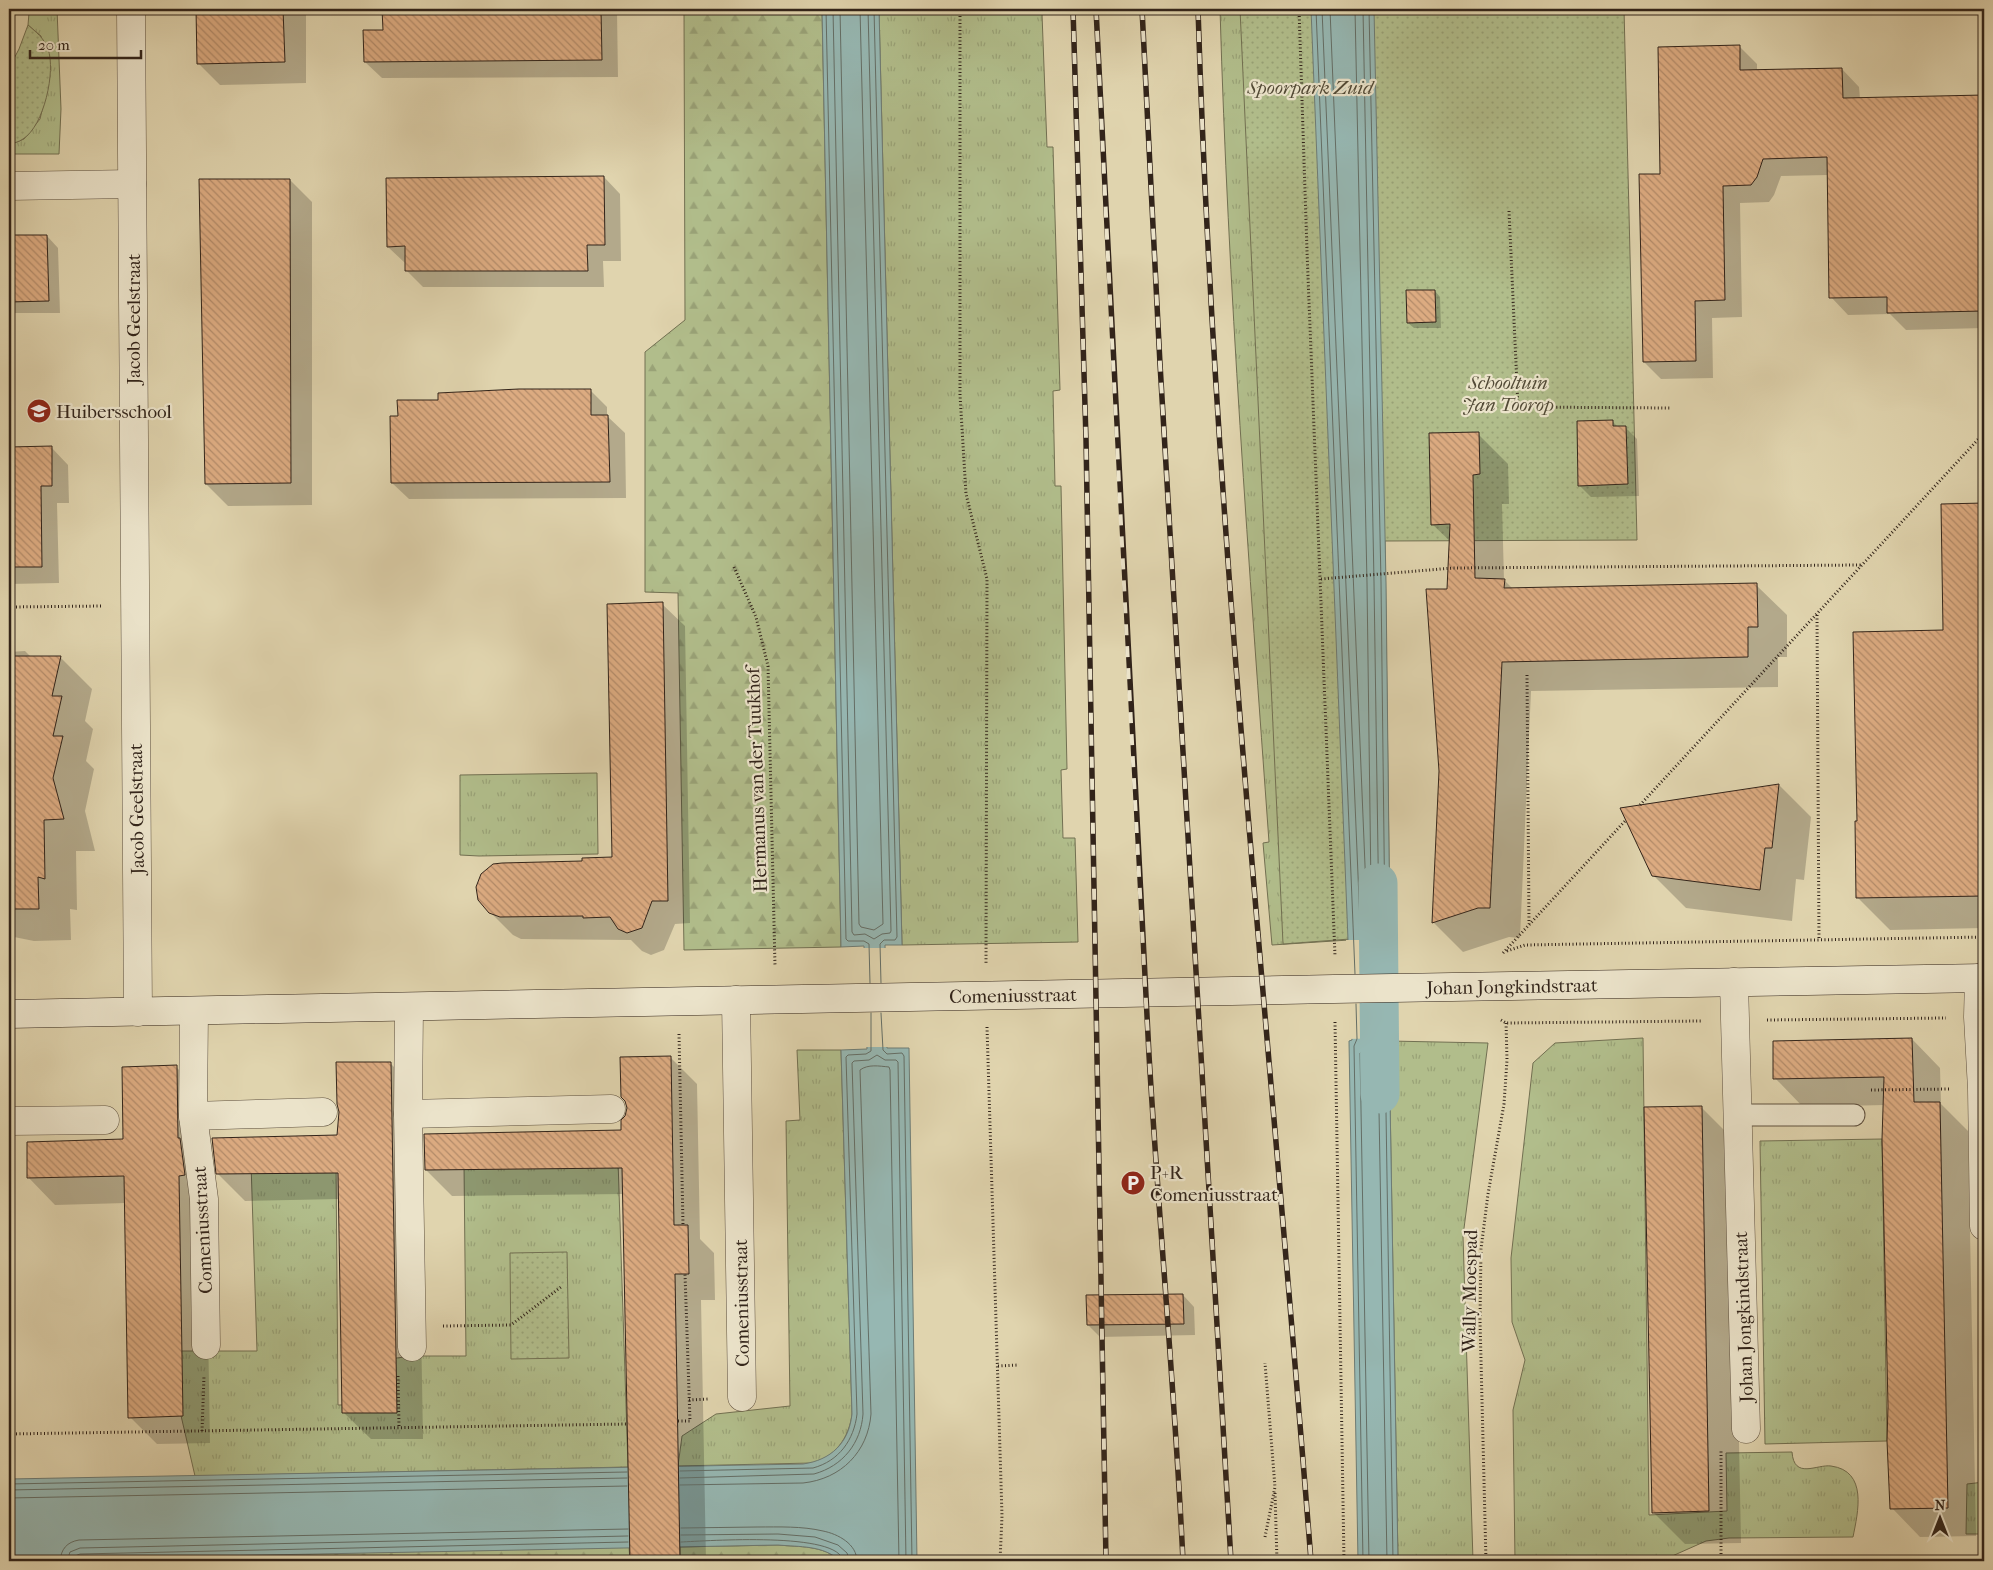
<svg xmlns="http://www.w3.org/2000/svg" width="1993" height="1570" viewBox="0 0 1993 1570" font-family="'IM FELL French Canon',serif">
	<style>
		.grass { fill: url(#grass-tufts); stroke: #727052 }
		.forest { fill: url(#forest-firs); stroke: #727052 }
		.park { fill: url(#park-dots); stroke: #727052 }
		.water { fill: #96b7b2; stroke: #6e7c75 }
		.pier { fill: #e0d4ae }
		.shadow { fill: #0003 }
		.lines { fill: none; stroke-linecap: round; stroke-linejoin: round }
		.shore { stroke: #646e66; stroke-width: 1 }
		.canal { stroke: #96b7b2; stroke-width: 39 }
		.building { fill: url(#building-back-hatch); stroke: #32241a }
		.lane-casing { stroke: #5e503f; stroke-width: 23 }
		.street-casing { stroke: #5e503f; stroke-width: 29 }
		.secondary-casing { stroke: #32241a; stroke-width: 29 }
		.path { stroke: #32241a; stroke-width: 3; stroke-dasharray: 1 2.5; stroke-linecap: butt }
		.lane { stroke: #ebe3ca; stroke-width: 21 }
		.street { stroke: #ebe3ca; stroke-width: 28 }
		.secondary { stroke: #ebe3ca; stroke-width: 28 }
		.rail-casing { stroke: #32241a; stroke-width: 5.5 }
		.rail { stroke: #ebe3ca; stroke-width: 4; stroke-dasharray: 11; stroke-linecap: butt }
		.labels { text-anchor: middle; stroke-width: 4.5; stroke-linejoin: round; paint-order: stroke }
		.park-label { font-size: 19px; font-style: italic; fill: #524a36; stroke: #ebe3ca }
		.street-label { font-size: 19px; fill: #32241a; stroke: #ebe3ca }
		.poi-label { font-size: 19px; fill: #32241a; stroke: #ebe3ca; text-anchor: start }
	</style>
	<defs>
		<pattern id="grass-tufts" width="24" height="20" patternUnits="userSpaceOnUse" patternTransform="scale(1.25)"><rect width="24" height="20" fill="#b1bd8b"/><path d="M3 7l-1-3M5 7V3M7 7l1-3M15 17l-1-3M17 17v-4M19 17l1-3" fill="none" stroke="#99a277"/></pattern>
		<pattern id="forest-firs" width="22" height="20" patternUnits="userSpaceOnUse" patternTransform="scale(1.25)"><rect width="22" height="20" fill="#b1bd8b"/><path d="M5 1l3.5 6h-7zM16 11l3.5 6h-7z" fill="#99a277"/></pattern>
		<pattern id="park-dots" width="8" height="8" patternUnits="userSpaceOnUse" patternTransform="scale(1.25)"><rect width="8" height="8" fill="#b1bd8b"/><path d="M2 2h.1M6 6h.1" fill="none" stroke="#99a277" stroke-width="1.8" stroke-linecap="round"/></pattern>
		<pattern id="building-back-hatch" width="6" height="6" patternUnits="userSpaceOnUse" patternTransform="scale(1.25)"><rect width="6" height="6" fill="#dcab81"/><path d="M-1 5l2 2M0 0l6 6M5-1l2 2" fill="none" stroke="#b38b69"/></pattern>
	</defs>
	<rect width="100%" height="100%" fill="#e0d4ae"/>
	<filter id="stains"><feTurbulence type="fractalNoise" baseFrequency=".004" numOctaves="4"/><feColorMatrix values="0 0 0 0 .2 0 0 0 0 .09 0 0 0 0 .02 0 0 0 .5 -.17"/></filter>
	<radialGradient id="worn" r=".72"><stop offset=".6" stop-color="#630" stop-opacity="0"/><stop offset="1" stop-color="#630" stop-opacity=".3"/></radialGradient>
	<g class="grass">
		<path d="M33 9H57L61 109 59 154H9V145L24 139 40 119 50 76 41 36 28 25 29 13Z"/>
		<path d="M879 9H1048V13L1042 14 1047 147H1053L1060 390 1053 391 1055 486H1061L1067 769 1061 770 1063 838H1075L1078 942 902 945Z"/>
		<path d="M1220 9H1311L1349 940 1272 945 1263 843 1269 842C1249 564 1228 287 1220 9Z"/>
		<path d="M597 773 598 854 479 856 460 855V775Z"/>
		<path d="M1643 1038 1649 1515 1727 1511 1726 1453 1792 1452C1794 1480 1817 1464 1831 1466 1868 1471 1858 1512 1853 1537L1729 1538 1706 1541 1661 1561H1515L1513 1410 1525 1360 1512 1322 1511 1258 1533 1063 1555 1043Z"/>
		<path d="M1389 1041 1488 1043 1463 1236 1473 1561H1398Z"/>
		<path d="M797 1050H841L852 1414C849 1438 835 1457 812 1463L678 1466 682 1436 716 1414 790 1406 786 1121 800 1120Z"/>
		<path d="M1882 1139 1887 1441 1765 1444 1760 1141Z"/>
		<path d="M618 1160 628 1467 195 1476 179 1407 178 1351H257L251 1163 336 1162 338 1405 389 1404V1359L412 1356H466L464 1164Z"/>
		<path d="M1984 1482V1534H1966L1967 1484Z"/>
	</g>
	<g class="forest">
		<path d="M684 9H822L841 947 684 950 678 593 645 592V352L685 320Z"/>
		<path d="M778 1545C799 1547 824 1545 840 1561H680V1547Z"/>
		<path d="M629 1547 630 1561H9V1560Z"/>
	</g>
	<g class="park">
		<path d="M1240 9H1624L1637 540 1385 541 1390 936 1283 944Z"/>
		<path d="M28 25C36 32 44 38 48 49 56 71 44 126 23 139 19 142 13 143 9 145V68L19 49Z"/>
		<path d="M567 1252 569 1358 511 1359 510 1253Z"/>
	</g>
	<g class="water">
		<path d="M822 9H879L902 945H885L887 1048H909L917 1561H840C824 1545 799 1547 778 1545L9 1560V1479L803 1464C831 1460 849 1443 852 1414L841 1050 867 1049 864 946 841 947Z"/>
		<path d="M1311 9H1374L1386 582 1390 936H1366L1369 1040 1389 1041 1398 1561H1358L1349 1041 1352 1040Z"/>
	</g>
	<g class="pier">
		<path d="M1346 940H1369L1371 1038H1390L1347 1039 1350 1038Z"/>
		<path d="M862 948H887L890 1047H864Z"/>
	</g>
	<g class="shadow">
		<path d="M197 9H306V83L220 85 198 63Z"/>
		<path d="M384 9H614L617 12 618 77 382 78 365 62 384 31Z"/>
		<path d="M1739 46 1757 64V71L1842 69 1859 87 1860 99 1984 97V328L1906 330 1890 314 1848 315 1831 297 1828 175 1781 176 1774 195 1769 202 1740 203 1742 317 1712 318 1713 378 1661 379 1644 362 1662 175Z"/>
		<path d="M604 177 620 194 621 261H603L604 287H423L407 271V263H405L388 247Z"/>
		<path d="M290 180 312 202V505L228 506 206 484Z"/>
		<path d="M9 236H47L58 248 60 313H9Z"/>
		<path d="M1435 291 1440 297 1441 328H1414L1408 323Z"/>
		<path d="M590 390 607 407V416L625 433 626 498 409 499 392 483 399 418 439 402Z"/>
		<path d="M1612 421 1618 427H1625L1637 439 1639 496 1591 497 1579 485Z"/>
		<path d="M1478 434 1508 464 1509 504H1502L1504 580 1513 589 1756 585 1787 615V657H1778V687L1531 691 1520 938 1509 937 1463 952 1433 922 1451 542 1432 524Z"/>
		<path d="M51 447 68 465 69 503H57L59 583 9 584V448Z"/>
		<path d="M1984 504V928L1890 930 1858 898V822L1945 631 1942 505Z"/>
		<path d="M662 604 685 626 690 923 675 924 664 950 651 955 642 951 631 940 521 939 513 935 482 904 583 862 613 859Z"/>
		<path d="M25 651 31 657H60L92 689 85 721 93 729 86 761 94 769 85 811 95 851H76L77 910 70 909 71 940 34 941 9 936V652Z"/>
		<path d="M1779 785 1811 817 1804 880 1796 879 1792 921 1686 908 1653 875 1621 809Z"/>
		<path d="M1912 1039 1940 1068 1941 1104 1968 1131 1976 1536 1920 1537 1892 1508 1884 1105 1803 1107 1775 1078Z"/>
		<path d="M670 1057 697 1084 700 1239 714 1253 715 1300H701L706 1561H631L624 1194 452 1196 426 1170 622 1131Z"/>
		<path d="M390 1063 417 1090 423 1439H371L344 1413 340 1199 245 1201 218 1174 338 1136Z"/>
		<path d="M176 1067 204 1094 210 1443 157 1444 130 1417 126 1203 55 1205 28 1177 125 1140Z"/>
		<path d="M1701 1107 1733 1139 1741 1543 1685 1544 1653 1512Z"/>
		<path d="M1183 1295 1194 1307 1195 1335 1100 1337 1088 1325Z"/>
	</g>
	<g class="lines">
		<g class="shore">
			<path d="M826 9 846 939 848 941H864L869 944 870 983"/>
			<path d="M833 9 852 932 854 935 865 934 874 939 882 934 890 933 891 931 868 9"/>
			<path d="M840 9 859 924 861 927 874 930 883 924 860 9"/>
			<path d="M874 9 897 937 895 940H884L880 944 881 983"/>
			<path d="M1316 9 1355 974"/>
			<path d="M1322 9 1360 923 1362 925 1377 924 1379 922 1374 582 1363 9"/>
			<path d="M1330 9 1366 890 1368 892 1371 890 1367 583 1355 9"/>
			<path d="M1362 974V934L1367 931H1383L1385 928 1381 582 1369 9"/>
			<path d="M1356 1004 1357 1039 1354 1046 1363 1561"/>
			<path d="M1363 1004 1364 1042 1369 1046H1383L1385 1048 1393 1561"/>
			<path d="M881 1013 883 1050 887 1054 902 1053 904 1056 912 1561"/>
			<path d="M680 1471 813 1468C839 1461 854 1440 857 1414L846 1057 848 1055 866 1054 871 1051V1013"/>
			<path d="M680 1478 814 1474C843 1466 861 1443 863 1414L852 1063 854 1061 869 1060 877 1055 885 1060H896L898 1062 906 1561"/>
			<path d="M9 1484 627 1472"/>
			<path d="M680 1485 803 1483C841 1479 868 1452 871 1414L860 1070C868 1064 879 1066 889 1067L890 1070 899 1561"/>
			<path d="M9 1490 627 1478"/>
			<path d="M9 1498 627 1486"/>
			<path d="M681 1528C706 1528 732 1527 757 1527 779 1527 802 1526 823 1531 838 1534 857 1544 857 1561"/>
			<path d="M681 1535 778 1534 815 1537 838 1545 847 1553 850 1561"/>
			<path d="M681 1542C706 1541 840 1531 843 1561"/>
			<path d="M60 1561C61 1549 67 1542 79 1540L628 1529"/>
			<path d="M67 1561 70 1552 80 1548 628 1536"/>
			<path d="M74 1561 75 1556 80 1554 628 1542"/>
			<path d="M1369 1561 1360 1053 1363 1050 1377 1052 1378 1054 1387 1561"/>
		</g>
		<path class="canal" d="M1378 883 1380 1094"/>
	</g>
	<g class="building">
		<path d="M196 9H283L285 62 197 64Z"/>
		<path d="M382 9H601L602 60 364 62 363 30H383Z"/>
		<path d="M1740 45V70L1842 68 1843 98 1984 95V311L1887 313V297L1829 298 1827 157 1763 159 1757 177 1751 185 1723 186 1725 300 1695 301 1696 361 1643 362 1639 174H1660L1658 47Z"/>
		<path d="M604 176 605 245H587L588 271H405V246L387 247 386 178Z"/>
		<path d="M199 179H290L291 483 205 484Z"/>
		<path d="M9 235H47L49 301 9 302Z"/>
		<path d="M1406 290H1435L1436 322 1407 323Z"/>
		<path d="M519 389H591V415H608L610 482 391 483 390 416H398L397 400H438V393Z"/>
		<path d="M1613 420V426H1626L1628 484 1578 486 1577 421Z"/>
		<path d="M1479 432 1480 474 1473 475 1475 578 1505 579 1504 588 1757 583 1758 627H1748V657L1502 662 1490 908H1478L1432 923 1439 771 1426 589H1447L1450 524 1431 525 1429 433Z"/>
		<path d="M52 446V486H41L42 567H9V447Z"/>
		<path d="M1984 503V896L1856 898 1855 821H1857L1853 632 1943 630 1941 504Z"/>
		<path d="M663 602 668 901H652L642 928 627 933 618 929 610 917 583 918V916L500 917 489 913 478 900 476 887 481 874 493 864 502 863 582 861V858L612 857 607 604Z"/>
		<path d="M9 656H61L52 696H62L53 736H63L53 778 64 819 44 820 45 879 38 877 39 909H9Z"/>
		<path d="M1779 784 1772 848H1765L1760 890 1652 876 1620 808Z"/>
		<path d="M1912 1038 1914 1102H1940L1948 1508 1890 1509 1887 1441 1888 1406 1882 1139 1884 1077 1773 1079V1041Z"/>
		<path d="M671 1056 674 1225H688L689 1274H675L680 1561H630L622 1168 425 1170 424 1134 621 1130V1120L625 1116 627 1108 625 1101 621 1097 620 1057Z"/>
		<path d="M336 1062H391L397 1413H342L338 1173 216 1174 212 1138 337 1135 339 1112 337 1104Z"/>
		<path d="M177 1065 178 1138H180L185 1175 179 1176 183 1416 128 1418 124 1176 27 1178V1142L123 1139 122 1067Z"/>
		<path d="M1702 1106 1709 1511 1652 1513 1644 1107Z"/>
		<path d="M1183 1294 1184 1324 1087 1325 1086 1295Z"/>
	</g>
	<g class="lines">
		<defs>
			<path id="lane" d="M1737 1115H1854"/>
			<g id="street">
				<path d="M131 9 138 1012"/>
				<path d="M9 186 132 184"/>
				<path d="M1979 978 1978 1017 1982 1089 1984 1226"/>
				<path d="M1734 982 1746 1429"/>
				<path d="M736 1000 742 1397"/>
				<path d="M409 1007 408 1114 412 1347"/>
				<path d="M194 1011 193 1116 204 1199 206 1345"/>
				<path d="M408 1114 611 1109"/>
				<path d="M193 1116 323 1112"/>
				<path d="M9 1121 105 1120"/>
			</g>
			<path id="secondary" d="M9 1014 1334 989 1984 978"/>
		</defs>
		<use href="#lane" class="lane-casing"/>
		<use href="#street" class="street-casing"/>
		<use href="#secondary" class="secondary-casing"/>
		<g class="path">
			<path d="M960 9V395L966 494 987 579 986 963"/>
			<path d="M1299 9 1307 251 1335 956"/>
			<path d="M1509 211 1518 407 1670 408"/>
			<path d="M734 567 756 617 768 666 775 966"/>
			<path d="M1321 579 1453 568 1862 565"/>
			<path d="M9 607 103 606"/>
			<path d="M1817 615 1819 940"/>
			<path d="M1527 675 1529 924"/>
			<path d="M1640 805 1984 433"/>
			<path d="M1507 951 1525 945 1984 937"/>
			<path d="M1503 953 1625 821"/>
			<path d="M1501 1020 1506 1023 1701 1021"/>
			<path d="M1767 1020 1946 1018"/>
			<path d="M1335 1022 1344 1561"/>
			<path d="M987 1027 1002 1516 1000 1561"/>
			<path d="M679 1034 683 1225"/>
			<path d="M1871 1090 1949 1089"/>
			<path d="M443 1326 511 1325 561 1287"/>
			<path d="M998 1366 1019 1365"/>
			<path d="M398 1376 399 1427"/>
			<path d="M689 1400 709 1399"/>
			<path d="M678 1421H690L685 1274"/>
			<path d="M202 1431 204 1376"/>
			<path d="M9 1434 627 1424"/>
			<path d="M1275 1493 1277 1561"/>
			<path d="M1265 1537 1275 1487 1265 1363"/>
			<path d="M1486 1561 1480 1320 1481 1249 1488 1194 1504 1104 1507 1060 1506 1021"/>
			<path d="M1721 1561V1450"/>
			<path d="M1836 1561 1984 1559"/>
		</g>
		<use href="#lane" class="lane"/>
		<use href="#street" class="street"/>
		<use href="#secondary" class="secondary"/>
		<defs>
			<g id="rail">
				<path d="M1073 9 1086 439 1106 1561"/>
				<path d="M1096 9C1113 357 1129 706 1149 1055 1159 1224 1175 1392 1183 1561"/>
				<path d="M1142 9 1160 364 1231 1561"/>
				<path d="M1198 9C1214 528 1271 1044 1311 1561"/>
			</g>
		</defs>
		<use href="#rail" class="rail-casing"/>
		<use href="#rail" class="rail"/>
	</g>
	<defs>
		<symbol id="school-disc" viewBox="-11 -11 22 22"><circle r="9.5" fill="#8f2418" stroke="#ebe3ca"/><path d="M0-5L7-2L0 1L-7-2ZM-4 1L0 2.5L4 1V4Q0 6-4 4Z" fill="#fff"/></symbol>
		<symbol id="parking-disc" viewBox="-11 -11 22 22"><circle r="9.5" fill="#8f2418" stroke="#ebe3ca"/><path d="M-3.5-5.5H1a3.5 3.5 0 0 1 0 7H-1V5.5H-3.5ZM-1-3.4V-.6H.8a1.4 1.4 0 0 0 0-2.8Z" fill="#fff"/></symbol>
	</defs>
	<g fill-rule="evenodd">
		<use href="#school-disc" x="25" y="397" width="28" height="28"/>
		<use href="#parking-disc" x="1119" y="1169" width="28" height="28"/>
	</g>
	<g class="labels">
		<g class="park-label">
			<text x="1310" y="94">Spoorpark Zuid</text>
			<text x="1508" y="389">Schooltuin<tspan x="1508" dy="22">Jan Toorop</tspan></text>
		</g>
		<g class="street-label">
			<text transform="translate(133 319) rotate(-90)" y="7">Jacob Geelstraat</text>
			<text transform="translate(756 780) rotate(-92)" y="7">Hermanus van der Tuukhof</text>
			<text transform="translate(136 809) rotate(-91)" y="7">Jacob Geelstraat</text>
			<text transform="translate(1512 986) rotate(-1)" y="7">Johan Jongkindstraat</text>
			<text transform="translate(1013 995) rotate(-1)" y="7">Comeniusstraat</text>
			<text transform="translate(202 1230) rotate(-93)" y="7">Comeniusstraat</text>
			<text transform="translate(1469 1291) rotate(-89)" y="7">Wally Moespad</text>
			<text transform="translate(741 1303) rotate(-91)" y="7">Comeniusstraat</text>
			<text transform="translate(1743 1317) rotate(-92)" y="7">Johan Jongkindstraat</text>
		</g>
		<g class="poi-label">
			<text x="56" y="418">Huibersschool</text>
			<text x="1150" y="1179">P+R<tspan x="1150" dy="22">Comeniusstraat</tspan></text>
		</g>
	</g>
	<rect width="1993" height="1570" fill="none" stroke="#e0d4ae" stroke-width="30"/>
	<rect x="10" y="10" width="1973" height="1550" fill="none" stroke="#32241a" stroke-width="2.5"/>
	<rect x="15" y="15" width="1963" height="1540" fill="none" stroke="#32241a"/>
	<g transform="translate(1940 1518)" stroke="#ebe3ca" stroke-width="4" paint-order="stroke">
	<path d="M0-4L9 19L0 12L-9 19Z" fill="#32241a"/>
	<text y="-8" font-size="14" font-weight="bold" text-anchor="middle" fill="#32241a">N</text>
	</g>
	<path d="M30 50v8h111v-8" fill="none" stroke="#32241a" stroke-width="2.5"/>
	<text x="38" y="50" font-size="15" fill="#32241a" stroke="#ebe3ca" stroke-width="4" paint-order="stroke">20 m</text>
	<rect width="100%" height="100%" filter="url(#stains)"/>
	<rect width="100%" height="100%" fill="url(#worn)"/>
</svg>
